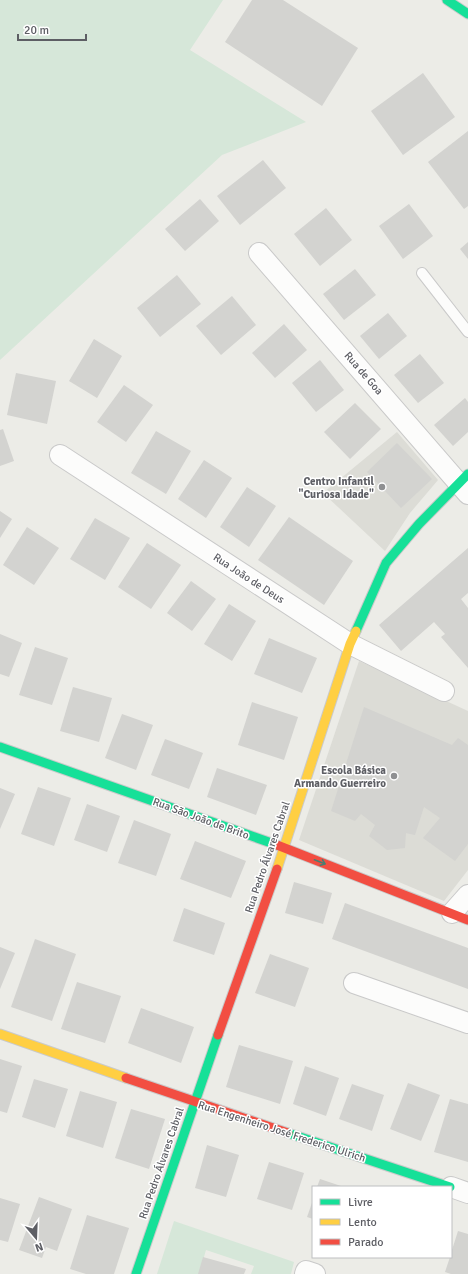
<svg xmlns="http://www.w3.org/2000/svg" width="468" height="1274" viewBox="0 0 468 1274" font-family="Signika,sans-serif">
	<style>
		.education { fill: #dcdcd6 }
		.green { fill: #d6e7d9 }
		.building { fill: #d3d3d0 }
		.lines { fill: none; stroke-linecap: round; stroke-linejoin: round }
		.lane-casing { stroke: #c9c9c9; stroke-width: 12 }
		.street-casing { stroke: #c9c9c9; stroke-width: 22 }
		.fast-casing { stroke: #cacaca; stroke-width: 11 }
		.slow-casing { stroke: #cacaca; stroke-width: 11 }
		.jam-casing { stroke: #cacaca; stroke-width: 11 }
		.lane { stroke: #fcfcfb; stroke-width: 10 }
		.street { stroke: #fcfcfb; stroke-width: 20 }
		.fast { stroke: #16e098; stroke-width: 9 }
		.slow { stroke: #ffcf43; stroke-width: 9 }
		.jam { stroke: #f24e42; stroke-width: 9 }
		.oneway { stroke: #4b7e71 }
		.poi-dot { fill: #8f9092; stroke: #fff; stroke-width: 1.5 }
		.labels { text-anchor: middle; stroke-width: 3; stroke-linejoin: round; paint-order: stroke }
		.street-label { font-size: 11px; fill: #5d5e64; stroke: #fff }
		.poi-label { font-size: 11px; font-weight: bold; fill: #5d5e64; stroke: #fff; text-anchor: end }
	</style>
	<rect width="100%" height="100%" fill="#ecece7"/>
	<g class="education">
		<path d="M397 432 438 480 410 513 385 551 323 493Z"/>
		<path d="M359 661 468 711V870L444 901 299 840Z"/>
	</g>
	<g class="green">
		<path d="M0 0H223L190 50 306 122 222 155 0 360Z"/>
		<path d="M174 1221 294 1262 291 1274H251L254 1266 206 1250 199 1274H157Z"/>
	</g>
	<g class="building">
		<path d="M252 0H283L358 48 322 106 225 42Z"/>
		<path d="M423 73 455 117 403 155 371 111Z"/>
		<path d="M468 131V206L464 209 428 162Z"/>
		<path d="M263 160 286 188 240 225 217 196Z"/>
		<path d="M200 199 219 221 185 251 165 229Z"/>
		<path d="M409 204 433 236 403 259 379 226Z"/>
		<path d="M326 208 352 240 320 266 294 234Z"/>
		<path d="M468 242V259L460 249Z"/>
		<path d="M355 269 376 295 344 320 323 294Z"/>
		<path d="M177 275 201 304 160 337 137 308Z"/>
		<path d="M232 296 256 325 221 355 196 326Z"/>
		<path d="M388 313 407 336 379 359 360 336Z"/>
		<path d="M284 324 307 350 275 378 252 353Z"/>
		<path d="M94 339 122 356 97 398 69 381Z"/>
		<path d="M420 354 444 383 418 403 394 375Z"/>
		<path d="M320 360 344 390 316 412 292 383Z"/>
		<path d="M16 373 56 381 47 424 7 415Z"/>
		<path d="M124 385 153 405 126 442 97 422Z"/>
		<path d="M465 398 468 402V432L453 446 434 425Z"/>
		<path d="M355 403 381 429 350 459 324 432Z"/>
		<path d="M3 429 14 461 0 466V430Z"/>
		<path d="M156 431 191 451 166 494 131 473Z"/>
		<path d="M397 443 432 479 401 508 367 472Z"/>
		<path d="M204 460 232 478 206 518 178 499Z"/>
		<path d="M247 487 276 506 249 547 220 527Z"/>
		<path d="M0 511 12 519 0 538Z"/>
		<path d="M289 517 353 561 324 605 258 560Z"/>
		<path d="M95 518 130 538 105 580 70 559Z"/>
		<path d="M27 527 59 548 34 585 3 565Z"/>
		<path d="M147 543 181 565 151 609 118 587Z"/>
		<path d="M468 548V593L461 599 468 608V668L441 637 445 634 434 622 401 651 379 625Z"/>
		<path d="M191 581 216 599 192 631 167 613Z"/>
		<path d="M229 604 256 621 232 661 204 644Z"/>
		<path d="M0 634 22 643 9 677 0 674Z"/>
		<path d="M269 638 317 658 302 693 254 674Z"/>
		<path d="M35 647 68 658 52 705 19 695Z"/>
		<path d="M73 687 112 698 99 742 60 731Z"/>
		<path d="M252 702 298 717 284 760 238 745Z"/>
		<path d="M364 707 452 745 458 738 468 745V844L455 861 423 838 440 818 424 807 415 835 406 833 405 848 387 850 369 836 375 825 361 814 355 821 331 811Z"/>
		<path d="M122 714 153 725 136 770 105 758Z"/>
		<path d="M165 739 203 753 189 789 151 775Z"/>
		<path d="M217 768 267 785 256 815 207 797Z"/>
		<path d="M38 787 71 798 54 846 21 834Z"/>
		<path d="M0 788 15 794 0 829Z"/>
		<path d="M87 804 120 816 107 852 74 840Z"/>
		<path d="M134 820 171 834 156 876 118 863Z"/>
		<path d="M195 841 246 861 231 898 180 879Z"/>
		<path d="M294 882 332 893 323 924 285 913Z"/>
		<path d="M345 903 468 948V989L332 939Z"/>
		<path d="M184 908 225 923 214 955 173 941Z"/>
		<path d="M35 939 76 954 52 1021 11 1007Z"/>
		<path d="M0 947 15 953 0 989Z"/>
		<path d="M270 954 309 968 295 1007 255 993Z"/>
		<path d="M77 982 121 996 105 1043 61 1029Z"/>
		<path d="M141 1008 194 1027 181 1063 128 1043Z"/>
		<path d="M239 1045 293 1061 280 1104 226 1087Z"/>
		<path d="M0 1059 22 1066 7 1113 0 1111Z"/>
		<path d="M305 1066 339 1078 326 1116 293 1104Z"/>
		<path d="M34 1079 68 1089 55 1128 22 1117Z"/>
		<path d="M408 1083 440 1095 421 1141 390 1129Z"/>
		<path d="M352 1084 384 1095 372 1131 339 1119Z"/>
		<path d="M80 1091 117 1102 103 1148 66 1136Z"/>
		<path d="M450 1099 468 1104V1162L434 1152Z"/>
		<path d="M131 1109 165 1119 149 1169 115 1158Z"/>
		<path d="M207 1145 239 1155 226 1197 195 1188Z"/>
		<path d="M269 1162 304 1173 292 1210 257 1199Z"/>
		<path d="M320 1179 344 1187H317Z"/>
		<path d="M39 1197 72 1209 57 1251 46 1247 42 1258 19 1250Z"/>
		<path d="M0 1198 20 1204 8 1242 0 1240Z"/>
		<path d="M313 1200V1219L307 1217Z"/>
		<path d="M87 1215 129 1228 114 1274H86L70 1269Z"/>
		<path d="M458 1231 468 1234V1274H451L445 1272 450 1257H451V1253Z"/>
		<path d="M203 1257 246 1269 244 1274H198Z"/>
	</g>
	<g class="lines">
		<defs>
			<path id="lane" d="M422 273 468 332"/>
			<g id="street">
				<path d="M259 253 468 494"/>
				<path d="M60 455 350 644 444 691"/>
				<path d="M452 913 468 895"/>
				<path d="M354 983 468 1023"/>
				<path d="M451 1187 468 1193"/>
				<path d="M305 1274 306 1271 315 1274"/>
			</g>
			<g id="fast">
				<path d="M447 0 468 14"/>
				<path d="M356 631 386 563 419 524 468 474"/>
				<path d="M0 747 277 845"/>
				<path d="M288 1133 450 1187"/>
				<path d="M136 1274 218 1035"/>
			</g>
			<g id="slow">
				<path d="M277 869 350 644 356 631"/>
				<path d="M0 1034 126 1078"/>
			</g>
			<g id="jam">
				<path d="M277 845 468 920"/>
				<path d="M218 1035 277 869"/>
				<path d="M126 1078 288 1133"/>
			</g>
		</defs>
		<use href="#lane" class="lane-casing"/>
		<use href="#street" class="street-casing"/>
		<use href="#fast" class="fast-casing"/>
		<use href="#slow" class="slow-casing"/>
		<use href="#jam" class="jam-casing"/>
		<use href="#lane" class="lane"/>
		<use href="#street" class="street"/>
		<use href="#fast" class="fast"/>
		<use href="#slow" class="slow"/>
		<use href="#jam" class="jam"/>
	</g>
	<defs><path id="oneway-shaft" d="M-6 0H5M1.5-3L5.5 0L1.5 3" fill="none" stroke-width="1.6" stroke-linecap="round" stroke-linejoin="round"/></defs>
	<use class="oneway" href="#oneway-shaft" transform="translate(320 862) rotate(21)"/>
	<g class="poi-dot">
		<circle cx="382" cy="487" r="4"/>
		<circle cx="394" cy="776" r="4"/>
	</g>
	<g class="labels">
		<g class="street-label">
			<text transform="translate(364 373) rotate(49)" y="4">Rua de Goa</text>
			<text transform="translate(249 578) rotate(33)" y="4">Rua João de Deus</text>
			<text transform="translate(201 818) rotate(20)" y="4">Rua São João de Brito</text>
			<text transform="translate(267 857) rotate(-71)" y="4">Rua Pedro Álvares Cabral</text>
			<text transform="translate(282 1131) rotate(18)" y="4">Rua Engenheiro José Frederico Ulrich</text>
			<text transform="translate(161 1163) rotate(-71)" y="4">Rua Pedro Álvares Cabral</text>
		</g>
		<g class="poi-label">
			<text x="374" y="485">Centro Infantil<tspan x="374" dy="13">"Curiosa Idade"</tspan></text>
			<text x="386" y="774">Escola Básica<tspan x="386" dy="13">Armando Guerreiro</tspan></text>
		</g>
	</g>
	<rect x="312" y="1186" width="140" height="72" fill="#ffffff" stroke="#bebfc1"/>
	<rect x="320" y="1199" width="20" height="6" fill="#16e098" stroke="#bebfc1"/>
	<text x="348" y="1206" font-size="12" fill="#5d5e64">Livre</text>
	<rect x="320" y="1219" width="20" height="6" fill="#ffcf43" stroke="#bebfc1"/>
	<text x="348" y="1226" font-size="12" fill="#5d5e64">Lento</text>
	<rect x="320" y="1239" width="20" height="6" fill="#f24e42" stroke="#bebfc1"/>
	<text x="348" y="1246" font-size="12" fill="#5d5e64">Parado</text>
	<g transform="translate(36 1238) rotate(161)" stroke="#ffffff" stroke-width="3" paint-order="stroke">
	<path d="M0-3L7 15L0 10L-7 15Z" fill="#5d5e64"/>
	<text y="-6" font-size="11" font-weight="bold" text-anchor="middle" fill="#5d5e64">N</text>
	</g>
	<path d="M18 34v6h68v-6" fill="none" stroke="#5d5e64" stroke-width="2"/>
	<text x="24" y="34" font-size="12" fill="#5d5e64" stroke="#ffffff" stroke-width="3" paint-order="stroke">20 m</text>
</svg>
